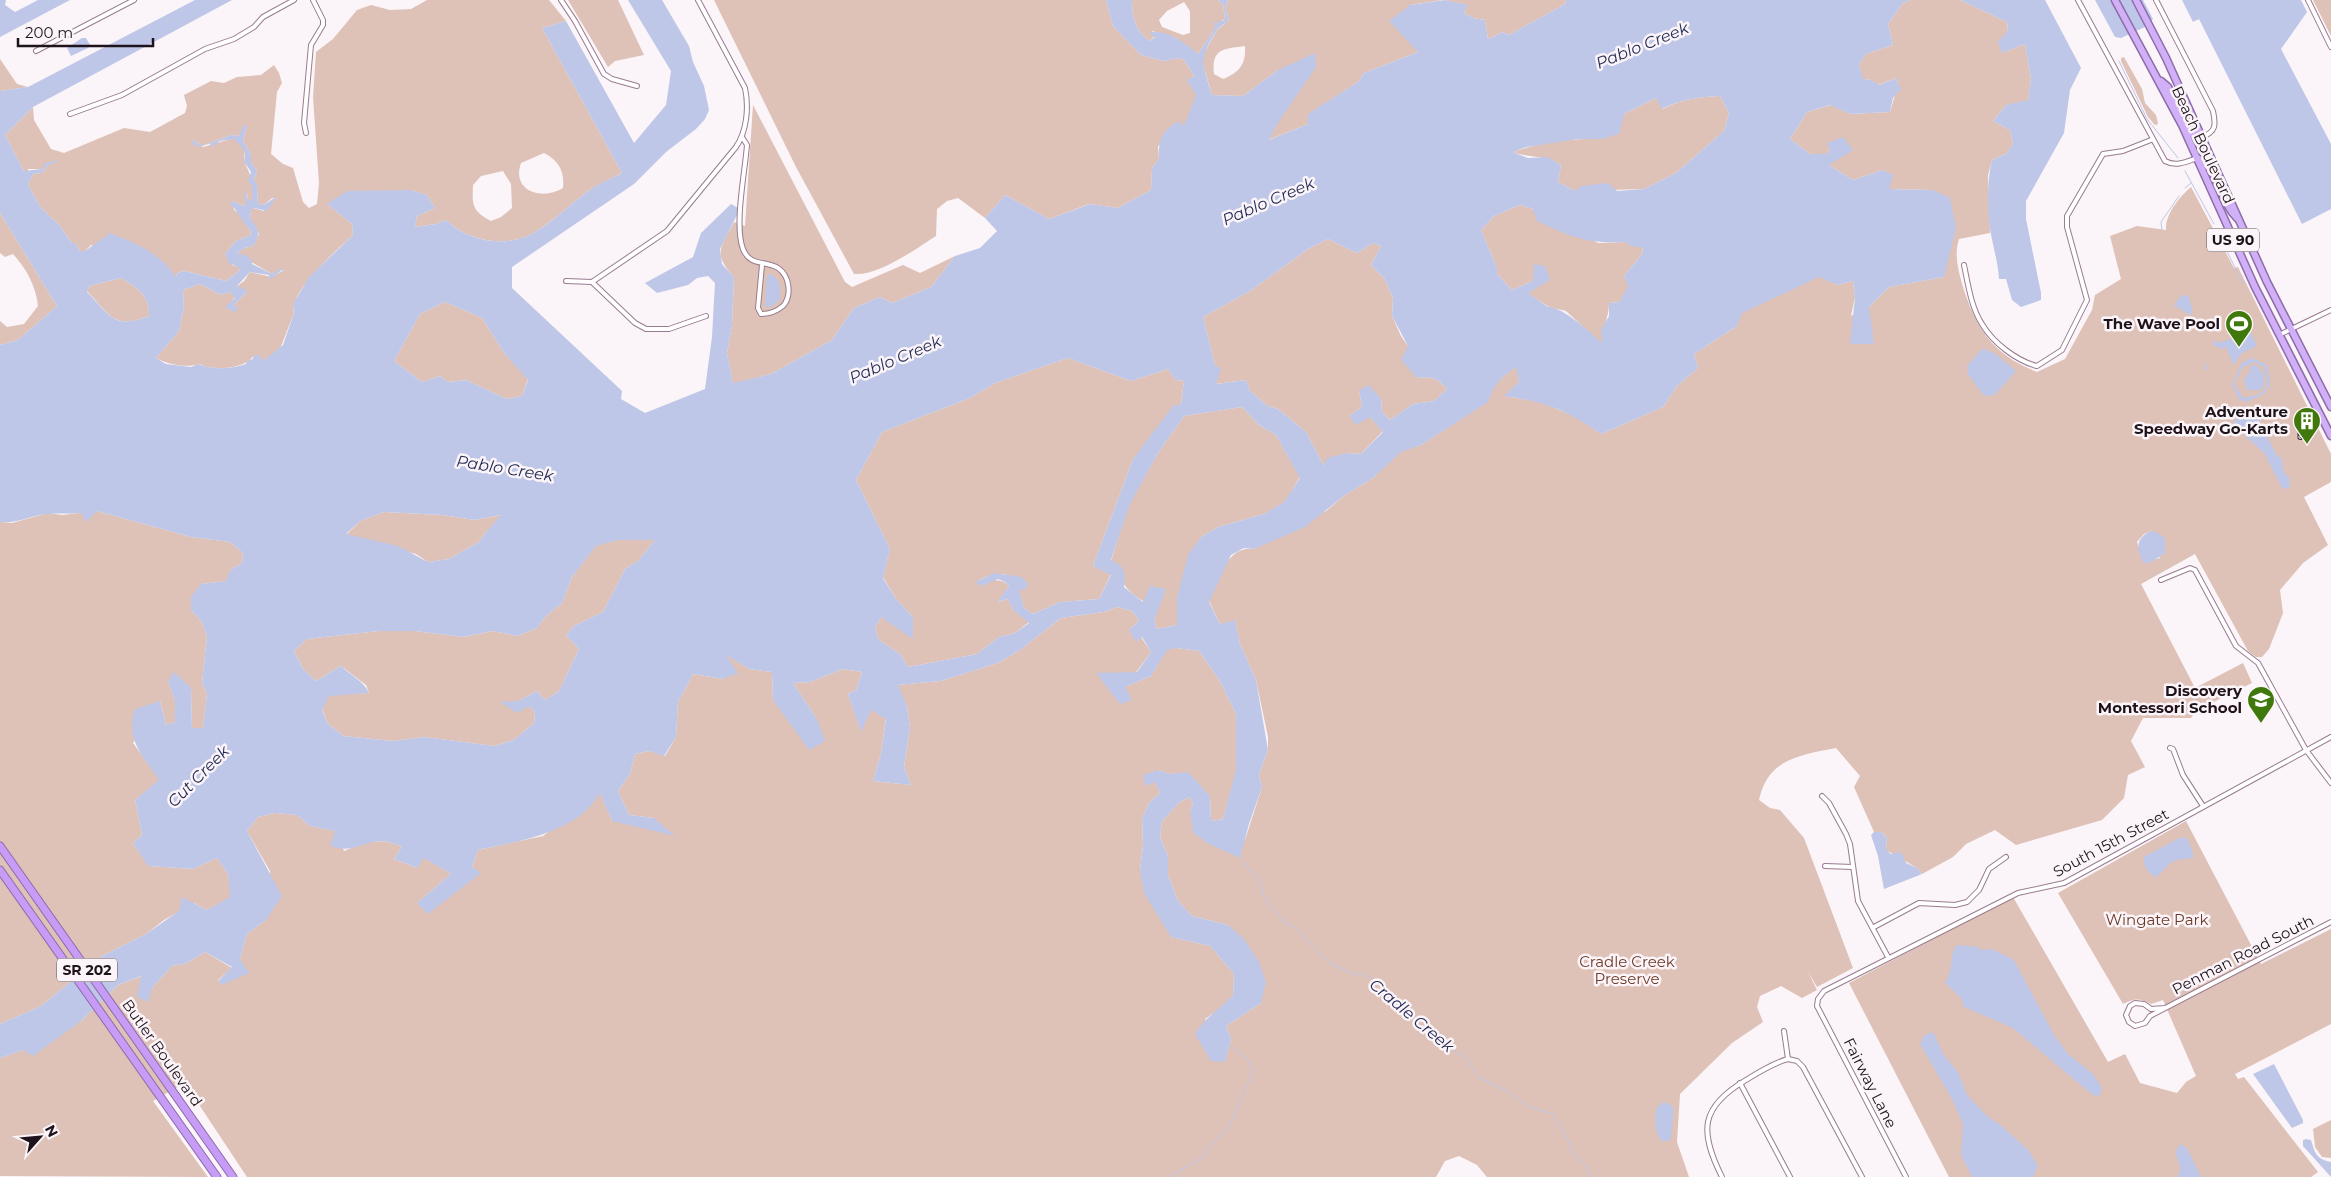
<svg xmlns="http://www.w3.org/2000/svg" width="2331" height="1177" viewBox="0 0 2331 1177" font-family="Montserrat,sans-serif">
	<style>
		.green { fill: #dec1b7; fill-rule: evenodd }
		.water { fill: #bec7e7; fill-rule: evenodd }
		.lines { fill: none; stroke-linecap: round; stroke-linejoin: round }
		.stream { stroke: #bec7e7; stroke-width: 1 }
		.minor-casing { stroke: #997b90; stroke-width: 6 }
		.trunk-casing { stroke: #8c6ca9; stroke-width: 9 }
		.motorway-casing { stroke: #8c6ca9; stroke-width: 9 }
		.minor { stroke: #fff; stroke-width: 4 }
		.trunk { stroke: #d2b0f8; stroke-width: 6 }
		.motorway { stroke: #c79cf6; stroke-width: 7 }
		.rail-casing { stroke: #3c3139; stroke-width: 3 }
		.rail { stroke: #fbf4f8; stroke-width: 1; stroke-dasharray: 4; stroke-linecap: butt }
		.labels { text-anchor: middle; stroke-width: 5; stroke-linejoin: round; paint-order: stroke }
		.shield { fill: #fbf4f8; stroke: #60565d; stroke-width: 1 }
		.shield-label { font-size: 14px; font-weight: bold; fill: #1e131b }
		.street-label { font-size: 15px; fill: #1e131b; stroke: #fbf4f8 }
		.poi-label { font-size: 15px; font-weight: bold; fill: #1e131b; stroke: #fbf4f8; text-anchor: end }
		.park-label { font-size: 15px; fill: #6c3a28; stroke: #fbf4f8 }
		.water-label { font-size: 16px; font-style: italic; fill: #232b55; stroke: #fbf4f8 }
	</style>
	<rect width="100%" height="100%" fill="#fbf4f8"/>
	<g class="green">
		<path d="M427 0H549L566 21 542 28 622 173C612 178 601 183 591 189 571 203 547 228 525 237 498 247 466 239 446 220L436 224 415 227 417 216 435 208 427 195 411 190 327 204 352 224 353 235C337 250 288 292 294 313L280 349 263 361 253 356C248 368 212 372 200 364 186 368 169 365 156 358L179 331 184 307 183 290 200 284 221 295 230 292 235 297 227 307 231 310 237 308 234 305 246 293 236 287 244 281 250 272 272 277 284 270H279L272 274 237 254 244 248 253 246 259 234 250 218 251 210 253 208 264 211 276 198H272L264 205 258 203 257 188 254 180 257 170 251 163V155L243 140 247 126 239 136 231 135 202 146 194 140 192 142 203 147 234 138C251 150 241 156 246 166 252 176 253 188 252 200L249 202 246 193 247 202 244 206 232 201 234 210C243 214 242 223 250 229L251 235 236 241 225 254 232 265 239 267 240 270 226 281 185 271 177 273 176 277 91 245 85 251H80L75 243H72L59 225 41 208 28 185 33 174 42 173 47 166 56 161 48 163 42 169H28V173L24 171 5 135 33 107 34 120 51 149 64 153 124 128 150 132 185 113 187 106 184 95 211 81 224 83 237 77 261 75 274 65 279 73 282 83 277 92 271 154 283 164 293 168 303 202 309 208 317 204 319 183 313 97 316 52 333 39 357 10 371 5 390 10 411 9ZM544 153C558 160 565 171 563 188 542 201 511 191 521 163ZM503 171 511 184 512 208 501 217 491 221C472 211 472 205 473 185L481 176Z"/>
		<path d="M568 0H618L644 55 615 61 608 67Z"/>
		<path d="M714 0H1106L1113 26 1141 55 1164 61 1179 58 1184 60 1194 76 1188 80 1197 95 1184 127 1158 146 1159 159 1152 168 1151 190 1118 208 1089 204 1049 219 1005 195 985 218 958 198 947 201 937 209 936 236C916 249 878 276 854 274L796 167Z"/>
		<path d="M1132 0H1218L1223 4 1225 19 1217 24 1213 23 1216 26 1214 30 1198 54 1176 38 1152 31 1155 36 1150 41C1135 31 1132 17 1132 0ZM1184 2 1190 11V33L1183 35 1162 27 1159 20 1167 11Z"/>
		<path d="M1228 0H1443L1410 5 1418 52 1364 73 1358 82 1309 114 1308 124 1268 140 1276 126 1278 70 1243 96 1212 95 1202 61 1203 55 1217 30 1229 20 1225 8ZM1245 46C1246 64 1240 72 1223 79L1214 74C1211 48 1224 49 1245 46Z"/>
		<path d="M1445 0H1566L1565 4 1509 35 1503 32 1488 39 1485 20 1473 18 1464 13 1467 5Z"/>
		<path d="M1910 0H1960L2007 22 2008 31 2002 53 2025 44 2031 79 2028 101 2006 105 1993 121 2010 130 2013 144 2006 154 1992 160 1988 175 1990 233 1959 239C1954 254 1958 269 1962 284 1976 329 1992 354 2037 372L2065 359 2092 310 2095 295 2121 279 2110 236 2137 226 2166 230C2165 215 2179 197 2191 187L2234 268 2238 267 2331 454V482L2304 497 2328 545 2303 563 2280 590 2283 613 2269 649 2262 657H2256L2248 651 2195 554 2141 584 2195 688 2243 663 2252 683 2197 710 2191 718H2143L2131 741 2145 767 2128 775 2124 798 2102 820 2016 845 1995 830 1966 844 1953 857 1922 874 1917 868 1886 850 1887 838 1881 832H1874L1854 787 1860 776 1836 748C1801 755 1768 758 1759 800L1770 808 1780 810 1804 838 1853 968 1817 987 1807 970 1817 990 1802 998 1781 986 1760 996 1757 1007 1763 1022 1732 1043 1680 1094 1677 1142 1689 1177H1487L1477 1165 1459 1156 1445 1161 1436 1177H247L186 1085H181L153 1101 208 1177 0 1176V1058L23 1050 81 1021 118 985 142 976 152 988 172 966 187 963 205 952 232 968 218 980 222 985 240 959 247 934 266 920 270 871 247 831 258 817 275 813 297 815 310 826 336 831 344 851C365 843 380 836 402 847L394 859 417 868 423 857 451 874 417 903 480 873 472 867 478 850 543 836 600 792 612 821 654 818 629 815 618 791 630 774 635 754 649 751 665 756 676 737 678 702 693 674 723 679 725 654 749 669 772 672 773 700 817 719 793 683 810 682 843 669 862 672 856 690 848 694 861 731 871 709 886 718 881 753 873 781 911 785 904 767 910 728 907 706 897 685 941 681 998 663 1020 650 1061 618 1104 612 1117 607 1132 611 1139 621 1129 630 1141 637 1151 652 1125 687 1151 676 1167 649 1176 648 1199 651 1220 681 1236 714 1237 770 1223 819 1211 821 1210 796 1188 773 1170 774 1158 770 1155 781 1160 793 1149 803 1142 819 1143 845 1140 870 1171 937 1210 946 1234 974 1233 995 1222 1007 1205 1019 1225 1061 1231 1039 1226 1026 1261 1003 1228 925 1192 916 1178 901 1168 875V856L1160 837 1162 821 1180 802 1190 797 1193 803 1190 810 1245 840 1262 787 1259 775 1268 750V737L1256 680 1240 644 1235 621 1220 624 1209 601C1219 580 1226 545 1254 549L1326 511 1345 495 1373 478 1401 451 1421 445 1487 402C1493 385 1503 375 1517 366L1519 382 1505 396 1541 402 1578 418 1601 434 1663 407 1677 386 1698 368 1694 354 1737 326 1741 313 1819 276 1837 285 1853 281 1855 297 1851 316 1869 307 1889 287 1944 277 1933 190 1888 189 1883 170 1853 180 1829 165 1830 150 1826 154H1810L1790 139 1807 112 1831 105 1850 114 1890 112 1898 85 1897 78 1878 85 1871 80 1862 79 1859 64 1866 54 1893 45 1888 24 1903 3ZM2151 531 2160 558 2144 563 2137 542 2144 534Z"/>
		<path d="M2313 0H2331V36Z"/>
		<path d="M2124 57 2142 89 2145 103 2156 115 2158 124 2155 125 2148 117 2121 61V58Z"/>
		<path d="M0 59 17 84 28 87 0 91Z"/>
		<path d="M1720 96 1729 113 1724 131 1676 173 1644 189 1575 191 1558 182 1561 165C1544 154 1532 159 1513 152 1539 143 1573 138 1601 139L1624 114 1656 98 1663 109C1681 99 1699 97 1720 96Z"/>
		<path d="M753 105 845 282 852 287 903 265 920 273 955 256 931 287 892 303 880 297 854 308 832 340 771 374 733 384 727 353 732 325 734 277C712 253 721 247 734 222L745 226Z"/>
		<path d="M1520 205 1533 209 1598 243 1625 242 1643 247 1642 254 1624 276 1629 287 1619 302 1609 303C1609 320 1601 327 1602 344L1566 311 1549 307 1527 293 1533 281 1512 290 1497 274V268L1481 230 1494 216Z"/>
		<path d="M0 213 57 306 18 340 0 345V321L7 327 24 324 38 306C36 286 26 268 13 254L5 257 0 253Z"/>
		<path d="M1328 239 1357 253 1373 243 1381 246 1371 265 1384 278 1393 298 1392 316 1401 336 1408 346 1417 378C1430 376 1438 378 1447 389L1434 401 1413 404 1390 420 1382 412 1381 399 1359 390 1362 407 1349 416 1370 417 1383 431 1361 454 1347 453 1324 466 1306 432 1278 409 1268 406 1250 391 1246 380 1215 384V365L1203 317 1250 291 1308 249Z"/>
		<path d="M121 278C137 287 150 296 149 316 113 330 110 315 87 291L89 286Z"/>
		<path d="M445 302 482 318 504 353 528 379 522 396 507 399 466 380 448 382 440 376 422 382 394 361 420 314Z"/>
		<path d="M1068 358 1131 381 1168 369 1176 380 1184 381 1181 404 1133 459 1093 566 1111 574 1099 599 1060 602 1033 614 1024 608 1015 578C1001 571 989 574 976 582 987 582 1001 576 1009 586L998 602 1008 599 1013 610 1029 622 1015 633 999 637 977 654 908 667 900 654 879 640 875 628 881 617H913L896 599 883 577 890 549 856 480 882 432 970 398 995 383Z"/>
		<path d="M1242 407 1259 425 1276 435 1300 477 1285 502 1264 514 1218 527 1201 537 1177 598V625L1157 629 1154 621 1158 608C1129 596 1124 587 1111 561L1129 504 1158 453 1184 416Z"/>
		<path d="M97 511 191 537 230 542 243 553 242 563 230 570 227 581 201 584 191 610 201 621 207 636 202 683 207 694 203 729 192 728 191 688 168 681 175 701V722L166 725 160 701 133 743 160 780 135 800 142 835 133 843 149 866 193 869 217 858 228 874 231 897 207 910 194 903 164 920 146 934 102 956 41 1006 0 1024V522L12 523 48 513 62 515Z"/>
		<path d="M384 512 442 515 475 520 502 515 486 532 479 542 449 559 428 562 416 554 346 535 360 521Z"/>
		<path d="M618 540H655L639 560 625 569 603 612 574 626 566 635 579 649 559 691 545 700 537 691 518 701 529 706 535 712 534 723 514 740 494 746 425 737 393 741 344 736 328 724 322 709 329 695 369 693 366 685 341 666 316 681 303 669 294 651 307 639 379 631H415L463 637 493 631 517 636 537 628 545 617 562 603 572 577 596 545Z"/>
		<path d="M2186 821 2261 964 2331 929V1024L2235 1074 2238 1079 2244 1077 2318 1172 2311 1177H1949L1849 983 2013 897 2108 1062 2125 1054 2140 1083 2177 1093 2186 1082 2196 1076 2163 1000 2151 1004C2139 998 2135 998 2123 1004L2058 893Z"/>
		<path d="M2331 1120V1158L2322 1157 2315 1147 2313 1129Z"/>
	</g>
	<g class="water">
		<path d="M0 0H6L5 5 15 12 38 0H70L0 37Z"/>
		<path d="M195 0H232L33 107 5 135 24 171 42 169 45 163 60 160 47 166 42 173 33 174 28 185 41 208 59 225 72 243H75L80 251H85L110 233C136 243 160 253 176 277L177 273 185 271 226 281 240 270 238 267 229 263 225 254 236 241 251 235 250 229C241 222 239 211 230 204L232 201 244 206 246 202 243 193H245L249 201 252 200V186L248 181 251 172 244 162C248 150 240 146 234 139L220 141 212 147 210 144 193 146 195 144 191 142 194 140 202 146 231 135 239 136 244 124 247 126 243 140 251 155V163L257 170 254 180 257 184 258 203 264 205 277 196 267 211 254 208 251 210 250 218C258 228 262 233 253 246L244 248 237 254 246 255 252 260V264L272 274 281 268 286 271 282 270 270 280 269 275 250 272 237 286 248 291 234 305 238 308 235 312 225 307 235 298 230 292 221 295 200 284 183 290 184 307 179 331 156 358 166 364 191 367 198 364C213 370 232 369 246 364L247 361 253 359V356L260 355 263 361 283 345 294 313 293 304 309 277 353 235 352 224 327 204 347 191 411 190 427 195 435 208 417 216 415 227 436 224 446 220C466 239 497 247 525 237 546 229 571 203 591 189 600 183 612 178 622 173L542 28 566 21 634 143 666 105 671 71 628 0H662L689 46 693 62 704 86 709 110 705 119 696 129 666 152 634 184 512 267V288L622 391 621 399 645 413 705 389 712 337 715 283 708 276 697 278 688 285 657 293 645 283 693 257 701 233 731 204 740 209 720 249 722 264 734 277 732 325 727 353 733 383 771 374 832 340 854 308 880 297 892 303 931 287 955 256 980 248 997 231 985 218 1005 195 1049 219 1090 204 1118 208 1151 190 1152 168 1159 159C1158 140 1162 129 1180 121L1184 126 1196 95 1187 80 1194 76 1184 60 1179 58 1164 61 1141 55 1113 26 1106 0H1132C1132 17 1135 31 1150 41L1155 37 1149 33C1165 28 1187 44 1198 54L1214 30 1215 26 1212 22 1217 24 1219 20 1223 21 1225 19 1223 4 1218 0H1228L1225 8 1229 20C1226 23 1220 26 1217 30 1198 60 1202 61 1212 95L1243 96 1278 70 1315 53 1316 67 1276 126 1269 140 1308 124V114L1358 82 1364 73 1418 52 1389 21 1410 5 1445 0 1468 5 1464 13 1473 18 1485 20 1488 39 1503 32 1509 35 1565 4 1566 0H1910L1903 3 1888 24 1893 45 1866 54 1859 64 1863 79 1871 80 1879 85 1897 78 1898 85 1902 88 1893 98 1890 112 1850 114 1830 105 1807 112 1790 139 1810 154H1826L1830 150 1827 143 1843 137 1853 150 1829 165 1853 180 1883 170 1893 175 1889 189 1933 190 1950 198 1956 228 1944 277 1889 287 1869 307 1874 344H1850L1855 297 1853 281 1837 285 1819 277 1742 313 1737 326 1694 354 1698 368 1677 386 1663 407 1601 434C1566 410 1546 402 1504 396L1519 382 1516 367C1502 376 1493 386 1488 402L1421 445 1401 452 1373 478 1345 495 1305 527 1254 549 1244 548 1231 555 1209 602 1220 624 1235 620 1240 644 1256 680 1268 750 1259 775 1262 787 1249 824 1240 858 1207 843 1193 832 1190 810 1193 803 1190 797 1180 802 1162 821 1160 837 1168 856V875L1178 901 1192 916 1228 925 1244 939 1259 962 1266 982 1261 1003 1226 1026 1231 1039 1225 1062 1211 1061 1195 1034C1206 1016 1219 1010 1233 995L1234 974 1210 946 1171 937 1144 893 1140 870 1143 845 1142 819 1149 803 1160 793 1155 782 1145 786 1143 775 1158 770 1170 774 1188 772 1210 796 1211 821 1223 819 1236 770V714L1220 681 1199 651 1176 648 1167 650 1151 676 1125 687 1132 700 1120 704 1096 673 1137 672 1151 652 1142 637 1136 642 1129 630 1139 621 1132 611 1117 607 1104 612 1061 618 1020 650 998 663 941 681 898 685 907 706 910 728 904 767 911 785 873 781 881 753 886 719 871 710 861 732 848 694 856 690 862 672 843 669 810 682 793 683 817 719 825 741 809 750 773 700 772 672 749 669 726 655 738 673 723 679 693 674 678 702 676 737 664 756 649 751 635 754 630 774 618 791 629 815 654 818 675 836 612 821 600 793C577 833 520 841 478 850L472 867 481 873 428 914 417 903 451 874 424 858 417 868 394 859 402 847C368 830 360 857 330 846L335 831 310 826 297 815 275 813 258 817 247 831 282 896 266 920 247 934 240 959 249 973 222 985 218 981 232 967 205 952 187 963 172 966 152 988 148 1002 137 997 141 976 118 985 81 1021 33 1056 23 1050 0 1058V1024L41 1006 102 956 146 934 179 911 182 897 207 910 230 897 228 874 217 858 193 869 148 866 133 843 142 835 135 800 159 780C143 756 125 740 135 709L160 701 166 725 175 722V701L168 681 174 672 191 688 192 728H203L207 694 202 683 207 636 201 621 191 610V597L201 584 226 581 230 570 242 563 243 553 230 542 191 537 97 511 86 522 81 513C69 514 59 513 48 514 31 515 18 524 0 522V345L18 340 57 306 0 213V91L28 87ZM1720 96 1729 113 1724 131 1676 173 1644 189 1617 191 1608 183 1581 186 1575 191 1558 182 1561 165 1548 157 1528 158 1513 152 1527 147 1578 139H1601L1619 134 1624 114 1656 98 1662 109C1681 99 1699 97 1720 96ZM1520 205 1533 209 1537 221C1571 237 1587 244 1625 242L1631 246 1643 248 1642 254 1624 276 1628 287 1619 302 1609 303V316L1601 330 1602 343C1591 333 1562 306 1548 307L1528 293 1550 280 1545 266 1534 264 1533 281 1512 290 1497 274V268L1481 230 1494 216ZM1328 239 1357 253 1373 243 1381 246 1371 265 1384 278 1393 298 1392 316 1408 346 1401 360 1417 378C1430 376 1438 378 1447 389L1434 401 1413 404 1390 420 1382 412 1381 399 1369 385 1359 390 1362 407 1349 416 1356 425 1370 417 1383 432 1361 454 1347 453 1327 458 1324 466 1306 432 1278 409 1268 406 1250 391 1246 380 1216 384 1221 369 1215 365 1203 317 1250 291 1308 249ZM121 278C137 287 150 296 149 316 113 330 110 315 87 292L89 286ZM445 302 482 318 504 353 528 380 522 396 507 399 466 380 448 382 440 376 422 382 394 361 420 314ZM1068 358 1131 381 1168 369 1176 380 1184 381 1181 404 1173 406 1133 459 1093 566 1111 575 1099 599 1060 602 1033 614 1024 608 1019 590 1026 589 1028 584 1022 577 994 573 975 582 982 586 998 579 1005 582 1009 586 997 602 1008 599 1013 610 1029 623 1015 633 999 637 977 654 908 667 900 654 879 640 875 628 881 617 913 639V617L896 599 883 578 890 549 856 480 882 432 970 398 995 383ZM1242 407 1259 425 1276 435 1300 478 1284 502 1264 514 1218 527 1201 537 1188 555 1177 598V625L1157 629 1154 621 1166 589 1150 586 1143 602 1124 587C1126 572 1125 567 1111 560L1130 504 1158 453 1184 416ZM384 512 442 515 475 520 501 515 486 532 479 542 449 559 428 562 398 546 346 534 360 521ZM618 540H655L639 560 625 569 603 612 574 626 566 635 579 649 559 691 545 700 537 691 518 701 500 702 517 713 529 706 535 712 534 723 514 740 494 746 425 737 393 741 344 736 328 724 322 710 329 696 369 693C364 681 350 675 341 666L316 681 303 669 294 651 307 639 379 631H415L463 637 493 631 517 636 537 628 545 617 562 603 572 577 596 546Z"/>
		<path d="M1960 0H2045L2081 68 2070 90 2064 133 2026 201V219L2041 293V300L2021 307 2012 300 2006 279H1999C1998 262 1994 251 1991 234 1987 214 1987 179 1992 160L2006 154 2013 144 2010 130 1993 121 2006 105 2028 100 2031 79 2025 44 2002 53 1998 42 2008 31 2007 22Z"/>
		<path d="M2095 0H2143L2153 19 2145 27 2121 38 2115 37Z"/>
		<path d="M2182 0H2301L2307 12 2281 49 2331 144V209L2302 224 2199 19 2193 22Z"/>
		<path d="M82 38H86L90 45 88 48 71 56 67 48Z"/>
		<path d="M769 274C782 279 780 288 780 300L769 308 765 306 767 276Z"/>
		<path d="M2188 295 2193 312 2190 315 2174 305 2181 296Z"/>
		<path d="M2250 331 2257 346 2242 353 2233 365 2226 347 2220 349 2212 344 2215 340 2218 343 2235 338Z"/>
		<path d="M1983 348 1997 355 2016 371 1995 395 1984 396 1968 374 1967 366Z"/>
		<path d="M2249 359H2254L2267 365 2270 385 2264 394 2246 402 2239 399 2232 384 2241 364ZM2254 362 2264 367 2267 386C2262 396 2251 396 2243 398L2234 383 2243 367Z"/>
		<path d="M2256 365 2263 373 2264 386 2260 390H2247L2244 380 2250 371V366Z"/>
		<path d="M2254 410 2276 454 2282 459 2283 470 2290 480 2289 489 2282 488 2264 453 2233 425 2234 421Z"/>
		<path d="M2151 531 2158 533 2165 538V553L2152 562 2144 563C2136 550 2135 538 2151 531Z"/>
		<path d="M1874 832H1881L1887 838 1886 849 1891 854 1901 852 1906 863 1917 868 1922 874 1884 889 1878 856 1871 835Z"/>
		<path d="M2181 837 2188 839 2194 857C2188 860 2181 858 2174 861 2165 865 2164 873 2155 877 2148 873 2143 866 2144 857Z"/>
		<path d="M1959 945 1978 947 1982 950 1992 949 2014 960 2054 1035 2068 1054 2093 1074 2102 1088 2101 1093 2097 1097 2089 1092 2013 1028 1964 1007 1961 998 1945 983C1954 968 1949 960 1955 947Z"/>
		<path d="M1929 1033H1934L1943 1054 1958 1072 1967 1095 1987 1116 2003 1127 2029 1151 2038 1166 2033 1177H1972L1961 1155 1963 1124 1952 1099 1920 1044 1923 1037Z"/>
		<path d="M2274 1064 2303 1120V1123L2292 1128 2253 1074Z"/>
		<path d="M1664 1102 1671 1105 1674 1109 1671 1138 1668 1141H1662C1654 1131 1654 1119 1657 1107Z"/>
		<path d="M2306 1139 2311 1140C2315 1153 2316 1159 2331 1162V1177L2303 1146V1140Z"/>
		<path d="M2181 1144 2187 1148 2201 1177H2178C2178 1174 2180 1172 2180 1169 2180 1159 2171 1153 2181 1144Z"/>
	</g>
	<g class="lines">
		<g class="stream">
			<path d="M2119 61 2147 119 2178 158"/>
			<path d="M2185 171 2214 224"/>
			<path d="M2185 188 2191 183"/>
			<path d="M2162 230 2161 222 2179 196"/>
			<path d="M2221 239 2243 284"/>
			<path d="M2204 365 2205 369H2209L2205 363"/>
			<path d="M1240 857 1261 884 1264 897 1283 921 1297 929 1321 956 1332 964 1356 975 1360 973 1371 978 1443 1045 1467 1058 1478 1077 1507 1091 1527 1106 1553 1114 1569 1142 1573 1154 1586 1166 1591 1177"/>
			<path d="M1169 1177 1203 1157 1213 1142 1224 1133 1231 1122 1253 1071 1247 1059 1229 1044"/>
		</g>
		<defs>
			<g id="minor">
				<path d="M561 0 575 21 604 74 612 79 637 86"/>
				<path d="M2078 0 2165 161C2176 167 2186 162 2197 158"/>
				<path d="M2156 0 2213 111C2216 125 2216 132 2202 137"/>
				<path d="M2308 0 2331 47"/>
				<path d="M36 51 134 0"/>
				<path d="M70 114 122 95 205 49 234 39 254 27 263 17 294 0"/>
				<path d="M306 133 304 123 311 45 323 25V20L313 0"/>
				<path d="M742 137 747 145C745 172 734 225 743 249 750 267 765 260 778 268 790 276 792 296 783 306 777 311 769 314 761 314L758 308 762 265"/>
				<path d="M1964 265C1968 284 1971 307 1982 324 1993 343 2017 361 2037 366L2062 350 2087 300 2067 227V216L2103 154 2123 151 2151 140"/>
				<path d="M566 281 592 282"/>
				<path d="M592 282 667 231 736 147C747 131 749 107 745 88L698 0"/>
				<path d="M592 282 635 323 646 329H669L706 316"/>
				<path d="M2279 335 2331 310"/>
				<path d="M2161 580 2190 568 2195 570 2236 646 2258 663 2306 750 2331 783"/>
				<path d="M2170 748 2173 749 2183 775 2203 806"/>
				<path d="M1822 796 1829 803 1846 834 1850 844 1858 901 1888 957"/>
				<path d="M1825 866 1853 867"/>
				<path d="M1874 927 1919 903 1955 905 1967 902 1979 890 1989 869 2006 857"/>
				<path d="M2165 1008 2151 1009 2144 1004 2135 1003 2130 1006 2126 1015 2129 1022 2135 1026 2145 1023 2150 1016 2331 922"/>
				<path d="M1784 1031 1788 1059"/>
				<path d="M1788 1059 1797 1061 1803 1067 1862 1177"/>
				<path d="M1740 1083 1790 1177"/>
				<path d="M1722 1177C1699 1131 1700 1107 1746 1080 1759 1072 1773 1063 1788 1059"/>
				<path d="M1906 1177 1817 1006 1818 999 1824 991 2018 893 2064 883 2331 737"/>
			</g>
			<g id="trunk">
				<path d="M2115 0 2182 125 2255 287 2331 436"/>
				<path d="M2136 0 2166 58 2267 282 2331 407"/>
				<path d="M2161 81 2168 87 2192 134 2202 137"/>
				<path d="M2197 158C2220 170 2219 201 2237 218"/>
			</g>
			<g id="motorway">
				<path d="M0 846 233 1177"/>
				<path d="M0 870 217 1177"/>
			</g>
		</defs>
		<use href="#minor" class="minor-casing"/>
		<use href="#trunk" class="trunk-casing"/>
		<use href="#motorway" class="motorway-casing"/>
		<use href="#minor" class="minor"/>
		<use href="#trunk" class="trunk"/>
		<use href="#motorway" class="motorway"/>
		<defs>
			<path id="rail" d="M2301 432 2312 427 2314 430C2312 435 2304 440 2299 438V433H2311L2314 430 2310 428C2306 430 2306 437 2302 438L2299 435 2301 432"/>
		</defs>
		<use href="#rail" class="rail-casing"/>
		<use href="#rail" class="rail"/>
	</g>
	<defs>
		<symbol id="stadium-pin" viewBox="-11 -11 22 30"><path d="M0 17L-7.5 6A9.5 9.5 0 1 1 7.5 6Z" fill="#40780b" stroke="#fbf4f8"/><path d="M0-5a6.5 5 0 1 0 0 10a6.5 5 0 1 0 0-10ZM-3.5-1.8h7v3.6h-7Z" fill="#fff"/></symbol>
		<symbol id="building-pin" viewBox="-11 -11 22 30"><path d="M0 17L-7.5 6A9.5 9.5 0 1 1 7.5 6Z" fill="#40780b" stroke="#fbf4f8"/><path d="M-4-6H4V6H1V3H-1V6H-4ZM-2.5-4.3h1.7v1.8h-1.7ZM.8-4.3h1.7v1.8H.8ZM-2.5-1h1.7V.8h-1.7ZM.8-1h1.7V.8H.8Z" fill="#fff"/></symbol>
		<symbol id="school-pin" viewBox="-11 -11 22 30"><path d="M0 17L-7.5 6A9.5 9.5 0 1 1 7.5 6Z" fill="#40780b" stroke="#fbf4f8"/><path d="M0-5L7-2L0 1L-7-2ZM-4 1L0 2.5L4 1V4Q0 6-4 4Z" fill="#fff"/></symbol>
	</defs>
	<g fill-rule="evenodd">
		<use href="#stadium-pin" x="2223" y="308" width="32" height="43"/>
		<use href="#building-pin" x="2291" y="405" width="32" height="43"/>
		<use href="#school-pin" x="2245" y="684" width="32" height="43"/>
	</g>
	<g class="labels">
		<g class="shield">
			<rect x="2207" y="228.5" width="52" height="23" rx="4"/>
			<rect x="57" y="958.5" width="60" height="23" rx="4"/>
		</g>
		<g class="shield-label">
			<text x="2233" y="245">US 90</text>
			<text x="87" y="975">SR 202</text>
		</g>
		<g class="street-label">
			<text transform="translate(2203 145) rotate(65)" y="5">Beach Boulevard</text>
			<text transform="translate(2111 843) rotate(-28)" y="5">South 15th Street</text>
			<text transform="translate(2243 955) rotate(-27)" y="5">Penman Road South</text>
			<text transform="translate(162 1053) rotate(55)" y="5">Butler Boulevard</text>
			<text transform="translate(1870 1083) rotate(63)" y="5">Fairway Lane</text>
		</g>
		<g class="poi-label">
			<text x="2220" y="329">The Wave Pool</text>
			<text x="2288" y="417">Adventure<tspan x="2288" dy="17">Speedway Go-Karts</tspan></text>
			<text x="2242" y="696">Discovery<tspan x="2242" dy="17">Montessori School</tspan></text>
		</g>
		<g class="park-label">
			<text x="2157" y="925">Wingate Park</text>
			<text x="1627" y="967">Cradle Creek<tspan x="1627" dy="17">Preserve</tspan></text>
		</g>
		<g class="water-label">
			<text transform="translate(1642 45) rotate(-22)" y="6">Pablo Creek</text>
			<text transform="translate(1268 201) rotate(-23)" y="6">Pablo Creek</text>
			<text transform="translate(895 359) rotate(-23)" y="6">Pablo Creek</text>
			<text transform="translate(505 468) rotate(9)" y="6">Pablo Creek</text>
			<text transform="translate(198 776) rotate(-45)" y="6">Cut Creek</text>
			<text transform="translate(1412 1015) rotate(40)" y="6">Cradle Creek</text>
		</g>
	</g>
	<g transform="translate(40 1137) rotate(63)" stroke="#fbf4f8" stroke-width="4" paint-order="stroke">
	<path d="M0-4L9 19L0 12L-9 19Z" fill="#1e131b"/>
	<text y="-8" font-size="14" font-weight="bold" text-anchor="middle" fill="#1e131b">N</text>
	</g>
	<path d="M18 38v8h135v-8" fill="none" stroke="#1e131b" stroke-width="2.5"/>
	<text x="25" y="38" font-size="15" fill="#1e131b" stroke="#fbf4f8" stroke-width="4" paint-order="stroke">200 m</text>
</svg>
